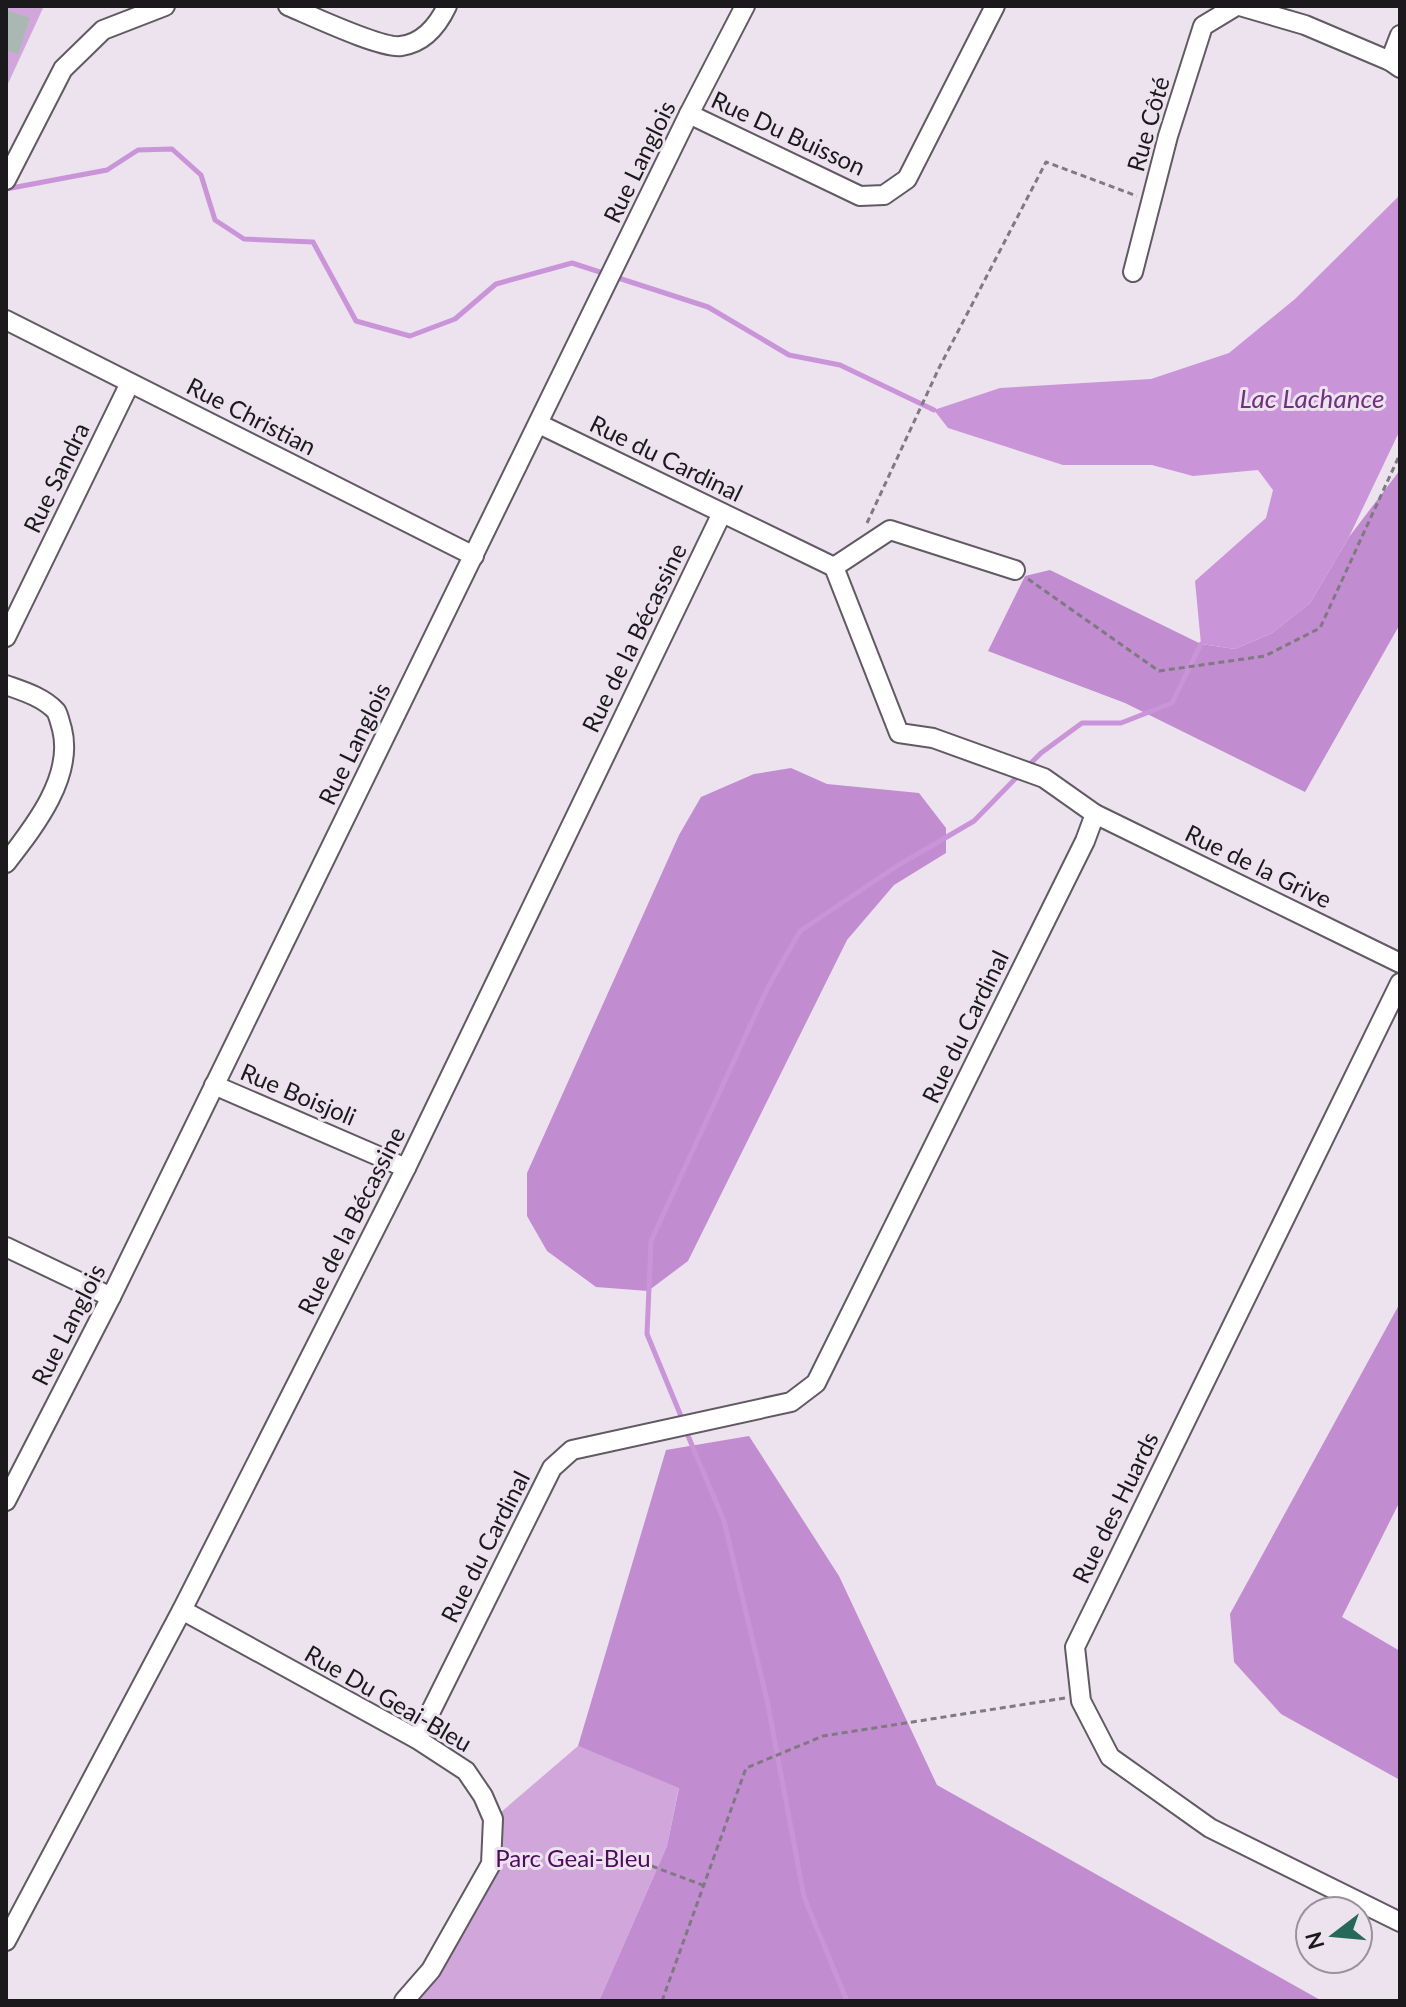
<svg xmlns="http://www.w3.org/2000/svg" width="1406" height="2007" viewBox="0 0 1406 2007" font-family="Lato,sans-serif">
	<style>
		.green { fill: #d1a7db }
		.forest { fill: #c28cd0 }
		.water { fill: #ca94d8 }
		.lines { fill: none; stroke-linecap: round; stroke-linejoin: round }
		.stream { stroke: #ca94d8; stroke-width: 5 }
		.building { fill: #aab8b4 }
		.minor-casing { stroke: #615a63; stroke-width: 22 }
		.path { stroke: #7f7981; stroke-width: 3; stroke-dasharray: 6 4; stroke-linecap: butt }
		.minor { stroke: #fff; stroke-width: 18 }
		.labels { text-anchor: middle; stroke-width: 6; stroke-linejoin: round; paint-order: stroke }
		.street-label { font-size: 24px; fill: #1c191d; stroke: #ece3ee }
		.park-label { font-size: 24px; fill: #4f095f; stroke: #ece3ee }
		.water-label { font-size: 26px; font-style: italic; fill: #713081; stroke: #ece3ee }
	</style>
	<rect width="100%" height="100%" fill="#ece3ee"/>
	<g class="green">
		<path d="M6 6H44L6 88Z"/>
		<path d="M578 1746 679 1787 667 1846 599 2001H424L412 1994 491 1864 493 1819Z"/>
	</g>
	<g class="forest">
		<path d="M1400 470V624L1305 792 1125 703 988 651 1025 576 1050 570 1201 644 1235 649 1272 633 1310 603 1349 537Z"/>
		<path d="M791 768 827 784 919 793 946 828V853L894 885 847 940 688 1261 648 1291 596 1287 547 1251 527 1216V1173L679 835 701 797 754 774Z"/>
		<path d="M1400 1303V1501L1342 1617 1400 1651V1780L1281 1714 1234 1662 1230 1614Z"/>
		<path d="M749 1436 839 1576 937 1785 1322 2001H599L667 1846 679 1788 578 1746 666 1450Z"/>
	</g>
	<path class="water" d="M1400 195V430L1349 537 1310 603 1272 633 1235 649 1201 644 1195 581 1266 518 1273 490 1258 470 1193 476 1152 465H1063L948 428 934 410 1000 388 1151 379 1229 353 1295 299Z"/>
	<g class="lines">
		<g class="stream">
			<path d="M6 189 107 170 138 150 172 149 201 175 215 220 244 239 313 242 356 321 410 336 455 319 496 284 572 263 708 307 789 355 840 365 934 410"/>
			<path d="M1026 768 1041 753 1082 723H1121L1172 703 1201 644"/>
			<path d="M683 1421 647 1334 651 1241 768 987 800 931 897 866 974 821 1019 775"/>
			<path d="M686 1431 724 1521 767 1700 804 1897 847 2001"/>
		</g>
	</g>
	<path class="building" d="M6 10 30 18 18 54 6 50Z"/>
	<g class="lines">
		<defs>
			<g id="minor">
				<path d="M288 6C310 15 381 49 401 46 424 43 438 25 447 6"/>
				<path d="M1240 6 1305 25 1390 61 1400 68"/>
				<path d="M1390 61 1400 35"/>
				<path d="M689 114 860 196 884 195 907 179 995 6"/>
				<path d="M6 180 63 69 103 30 165 6"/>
				<path d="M1133 272 1168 136 1203 26 1236 6"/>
				<path d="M6 320 474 556"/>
				<path d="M834 567 890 530 1015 570"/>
				<path d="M6 637 130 383"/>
				<path d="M6 685C23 691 43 697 56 711 59 716 60 723 62 729 74 777 34 827 6 863"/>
				<path d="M1095 814 1400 963"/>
				<path d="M1400 983 1075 1647 1081 1701 1110 1757 1210 1828 1400 1922"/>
				<path d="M214 1085 406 1168"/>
				<path d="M6 1247 111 1297"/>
				<path d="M6 1501 111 1297 689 114 745 6"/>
				<path d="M182 1610 417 1739 466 1771 483 1796 493 1819 491 1864 431 1970 404 2001"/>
				<path d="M417 1739 552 1468 572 1450 791 1402 816 1383 1085 841 1095 814 1044 778 933 738 899 733 834 567 539 424"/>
				<path d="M6 1941 182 1610 406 1168 722 513"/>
			</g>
		</defs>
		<use href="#minor" class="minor-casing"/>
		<g class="path">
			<path d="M867 523 939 368 1046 162 1137 196"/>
			<path d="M1028 579 1159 671 1265 656 1320 628 1400 454"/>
			<path d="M633 1859 705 1886"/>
			<path d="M662 2001 746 1768 823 1736 1065 1698"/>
		</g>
		<use href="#minor" class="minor"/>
	</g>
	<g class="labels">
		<g class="street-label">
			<text transform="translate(1149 124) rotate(-74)" y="8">Rue Côté</text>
			<text transform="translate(788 134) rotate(25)" y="8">Rue Du Buisson</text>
			<text transform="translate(640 162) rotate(-64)" y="8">Rue Langlois</text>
			<text transform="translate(251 417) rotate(27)" y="8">Rue Christian</text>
			<text transform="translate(666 459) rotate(26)" y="8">Rue du Cardinal</text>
			<text transform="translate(57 478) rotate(-64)" y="8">Rue Sandra</text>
			<text transform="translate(635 638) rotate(-64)" y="8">Rue de la Bécassine</text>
			<text transform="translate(355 744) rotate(-64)" y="8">Rue Langlois</text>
			<text transform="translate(1258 867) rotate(26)" y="8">Rue de la Grive</text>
			<text transform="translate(966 1027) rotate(-64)" y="8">Rue du Cardinal</text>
			<text transform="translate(298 1095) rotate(23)" y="8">Rue Boisjoli</text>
			<text transform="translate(352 1221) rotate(-63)" y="8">Rue de la Bécassine</text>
			<text transform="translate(69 1325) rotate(-63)" y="8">Rue Langlois</text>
			<text transform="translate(1116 1508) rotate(-64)" y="8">Rue des Huards</text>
			<text transform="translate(486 1547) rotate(-63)" y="8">Rue du Cardinal</text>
			<text transform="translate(388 1699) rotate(30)" y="8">Rue Du Geai-Bleu</text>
		</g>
		<g class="park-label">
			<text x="573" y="1867">Parc Geai-Bleu</text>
		</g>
		<g class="water-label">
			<text x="1312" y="408">Lac Lachance</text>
		</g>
	</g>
	<rect width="1406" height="2007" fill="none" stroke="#1c191d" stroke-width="16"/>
	<g transform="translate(1334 1935) rotate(254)"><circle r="38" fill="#ece3ee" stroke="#99929a" stroke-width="2"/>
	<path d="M0-6L14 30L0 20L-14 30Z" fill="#276959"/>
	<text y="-12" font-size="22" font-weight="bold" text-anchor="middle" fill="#1c191d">N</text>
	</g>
</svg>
